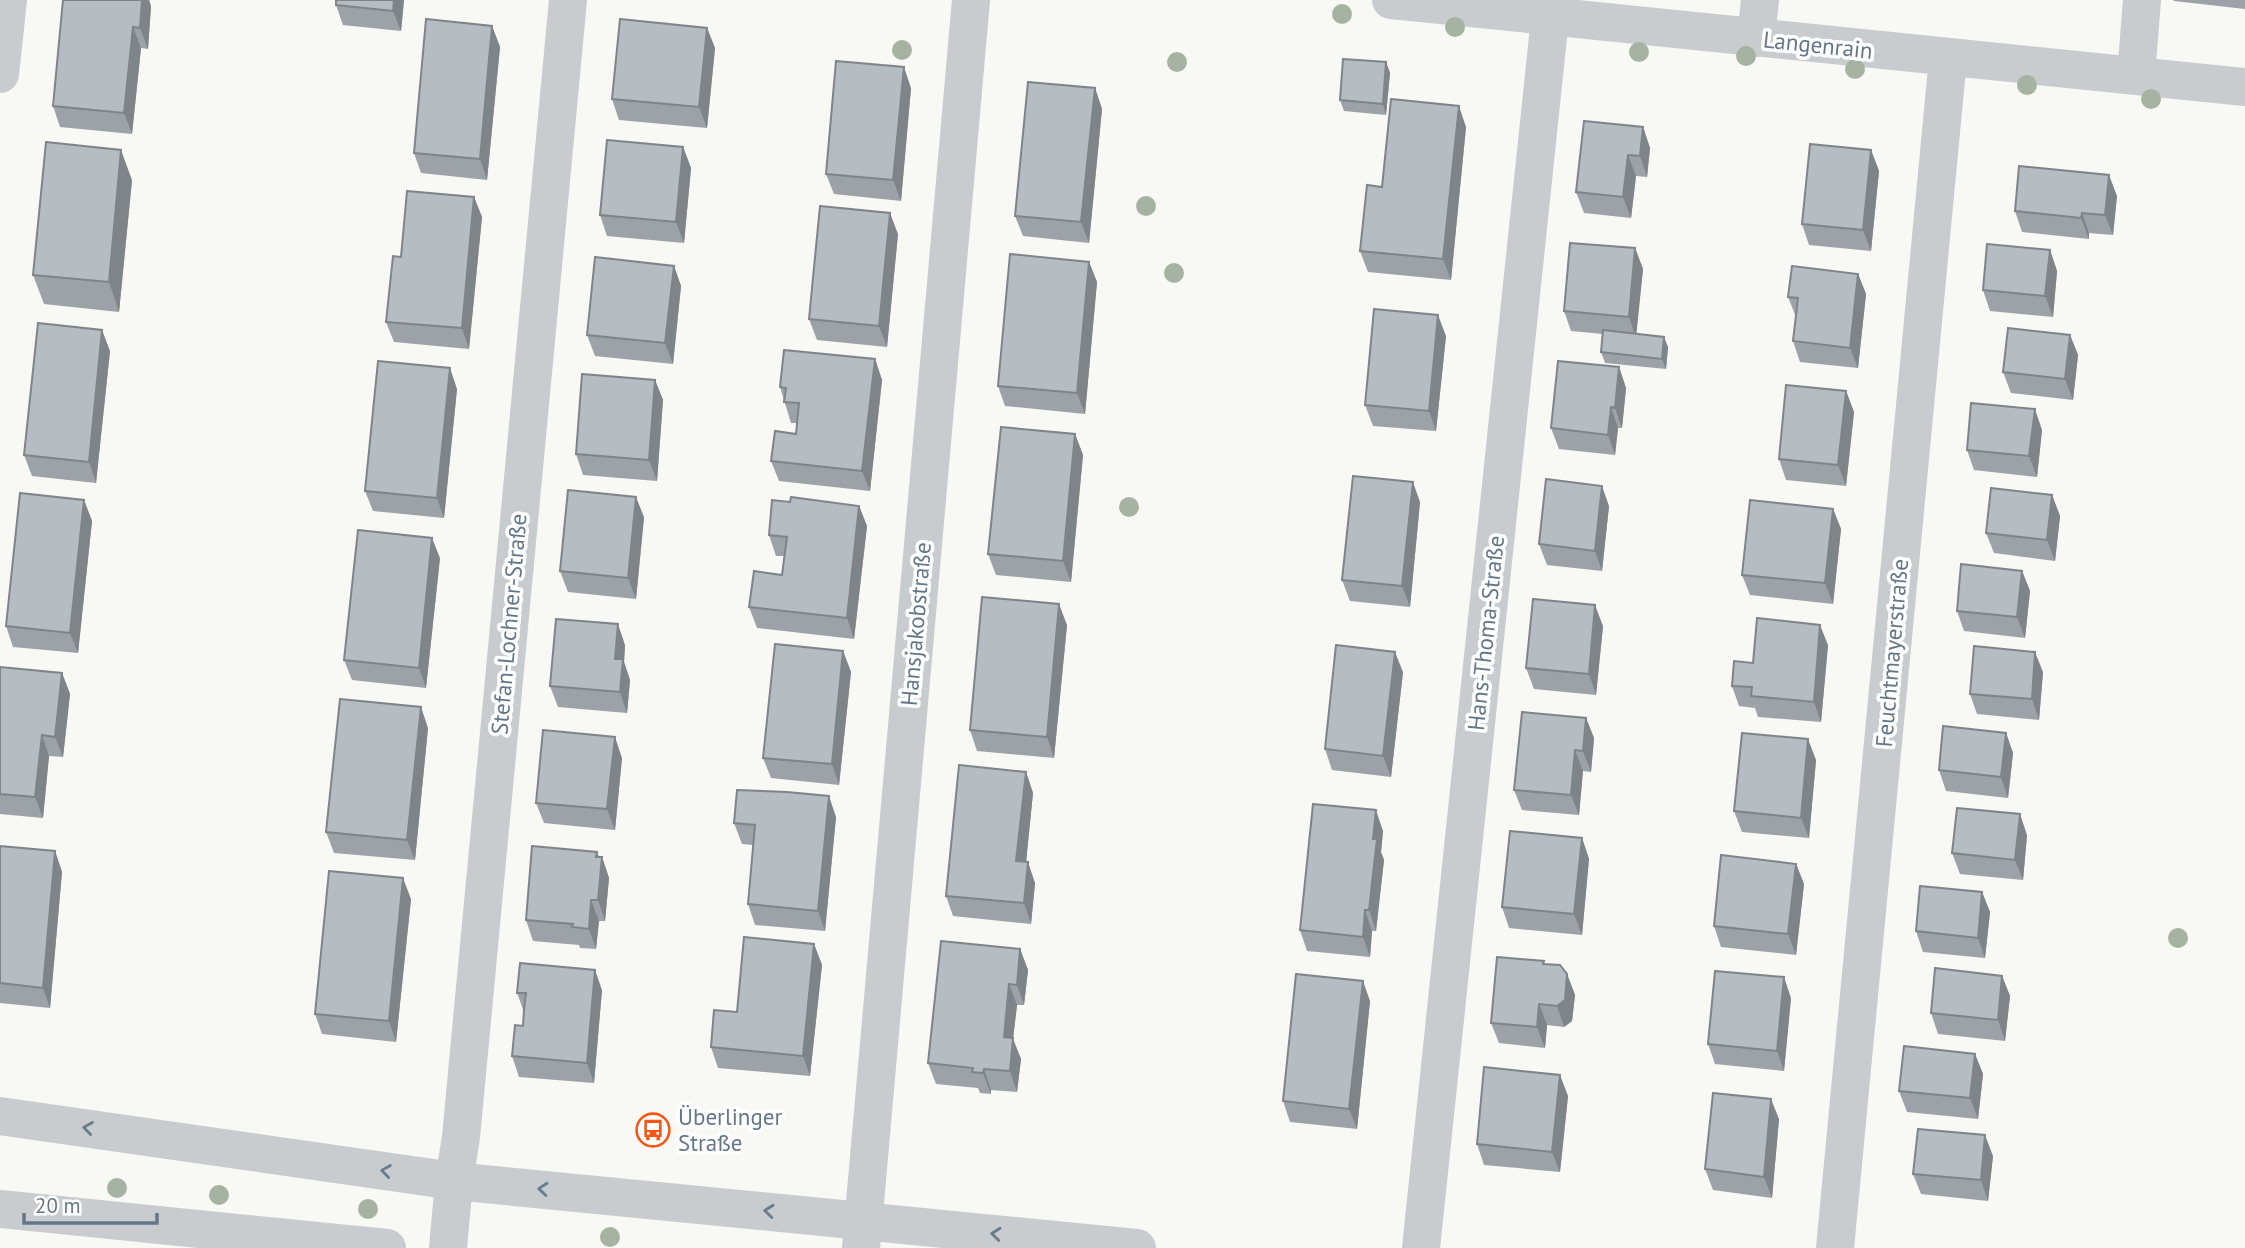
<svg xmlns="http://www.w3.org/2000/svg" width="2245" height="1248" viewBox="0 0 2245 1248" font-family="'PT Sans',sans-serif">
<style>
.lines{fill:none;stroke-linecap:round;stroke-linejoin:round}
.minor{stroke:#c8cccf;stroke-width:38}
.tree{fill:#a7b3a2}
.wall{fill:#9ca2a7}
.shaded-wall{fill:#7f8488}
.building{fill:#b5bcc2;stroke:#7f8488;stroke-width:2}
.oneway{stroke:#697b8c}
.labels{text-anchor:middle;stroke-width:7;stroke-linejoin:round;paint-order:stroke}
.street-label{font-size:23px;fill:#647789;stroke:#fff}
.poi-label{font-size:23px;fill:#647789;stroke:#fff;text-anchor:start}
</style>
<rect width="100%" height="100%" fill="#f8f8f5"/>
<g class="lines">
<path class="minor" d="M1391,0L2245,87
M1756,38L1760,0
M0,74L8,0
M2136,76L2142,0
M0,1116L454,1181L1137,1248
M0,1209L387,1248
M448,1248L454,1181L461,1137L568,0
M861,1248L971,0
M1421,1248L1550,18
M1835,1248L1948,58"/>
</g>
<g class="tree">
<circle cx="1342" cy="14" r="10"/>
<circle cx="1455" cy="27" r="10"/>
<circle cx="902" cy="50" r="10"/>
<circle cx="1639" cy="52" r="10"/>
<circle cx="1746" cy="56" r="10"/>
<circle cx="1177" cy="62" r="10"/>
<circle cx="1855" cy="69" r="10"/>
<circle cx="2027" cy="85" r="10"/>
<circle cx="2151" cy="99" r="10"/>
<circle cx="1146" cy="206" r="10"/>
<circle cx="1174" cy="273" r="10"/>
<circle cx="1129" cy="507" r="10"/>
<circle cx="2178" cy="938" r="10"/>
<circle cx="117" cy="1188" r="10"/>
<circle cx="219" cy="1195" r="10"/>
<circle cx="368" cy="1209" r="10"/>
<circle cx="610" cy="1237" r="10"/>
</g>
<path class="wall" d="M63,0H149L151,6L148,49L141,48L132,134L60,127L53,106Z
M336,0H404L401,31L343,25L336,5Z
M2173,0H2245V9L2174,1Z
M492,26L500,47L487,180L421,173L414,153Z
M707,28L715,48L707,128L619,120L612,99Z
M1386,62L1390,73L1386,115L1344,111L1340,100Z
M911,88L901,201L834,194L826,174Z
M1095,88L1102,109L1089,243L1023,236L1015,216Z
M1466,127L1451,280L1368,272L1360,251L1382,187Z
M1643,127L1650,148L1647,177L1636,176L1631,218L1584,213L1576,192Z
M683,147L691,168L684,243L607,236L600,215Z
M1871,150L1879,171L1871,251L1809,245L1802,224Z
M132,180L119,312L44,304L33,275Z
M2117,196L2113,235L2089,233V239L2022,232L2015,211Z
M474,197L482,217L469,349L394,342L386,322L401,257Z
M898,234L887,347L817,340L809,319Z
M1635,248L1643,269L1636,333L1668,347L1666,369L1605,363L1601,352L1603,334L1571,331L1564,311Z
M2050,250L2057,271L2053,317L1990,311L1983,290Z
M1089,262L1097,282L1085,414L1005,406L998,386Z
M674,266L681,286L673,364L595,356L587,335Z
M1858,274L1866,294L1858,368L1800,362L1793,341L1796,317L1788,297Z
M2070,335L2078,355L2073,400L2011,393L2003,372Z
M1446,336L1436,431L1373,426L1365,405Z
M110,351L96,483L32,476L24,455Z
M875,359L882,380L870,491L779,481L771,461L796,434L797,423H791L780,387Z
M1619,367L1626,388L1622,428H1618L1615,455L1559,449L1551,428Z
M655,380L663,400L657,481L583,475L576,454Z
M457,389L444,518L373,511L365,491Z
M1846,391L1854,412L1846,486L1786,480L1779,459Z
M2042,430L2037,477L1974,470L1967,450Z
M1075,434L1083,455L1071,582L996,575L988,554Z
M2052,495L2060,516L2055,561L1994,553L1986,533Z
M84,500L92,521L78,653L13,647L6,626Z
M1420,502L1410,607L1350,601L1342,580Z
M859,506L867,526L854,639L757,628L749,607L782,575L784,556H776L769,535Z
M1609,506L1602,571L1547,565L1539,544Z
M1833,509L1841,529L1833,604L1750,595L1742,575Z
M644,517L636,599L568,592L560,571Z
M440,558L426,688L352,680L344,660Z
M2022,571L2030,591L2025,638L1964,631L1957,611Z
M1067,625L1054,758L977,751L970,730Z
M1603,626L1596,695L1534,689L1526,668Z
M625,645L624,662L630,680L627,713L558,707L550,686Z
M1828,645L1821,722L1758,717L1755,708L1739,706L1732,686L1753,663Z
M843,651L851,672L839,785L771,778L763,758Z
M0,667L62,673L70,694L63,757L49,756L43,818L0,814Z
M1403,672L1391,777L1332,770L1325,749Z
M2043,672L2039,720L1977,714L1970,694Z
M1586,718L1594,738L1591,772L1583,771L1579,815L1522,810L1514,790Z
M428,728L415,860L334,853L326,832Z
M2006,733L2013,753L2008,798L1946,791L1939,770Z
M622,758L615,830L544,823L536,803Z
M1816,760L1809,838L1742,832L1734,811Z
M1026,772L1033,793L1026,862L1035,883L1031,924L953,916L946,896Z
M836,817L825,931L755,925L748,904L753,845L742,844L734,823Z
M1383,831L1381,852L1384,860L1376,931H1372L1370,957L1307,951L1300,930Z
M2027,835L2023,880L1960,874L1952,853Z
M1582,838L1589,859L1582,935L1509,928L1502,907Z
M0,846L55,851L62,872L50,1008L0,1003Z
M597,852L599,857H602L609,878L605,921H599L596,949L580,948L579,945L533,941L526,920Z
M1796,864L1804,884L1796,955L1721,947L1714,926Z
M1982,892L1990,912L1985,958L1923,952L1916,931Z
M411,899L396,1042L322,1034L315,1014Z
M814,944L822,965L810,1076L718,1068L711,1047L737,1012Z
M1020,949L1028,970L1024,1005H1017L1013,1039L1021,1059L1017,1092L991,1090V1094L980,1093L978,1088L936,1084L928,1063Z
M1545,964L1567,974L1575,995L1572,1021L1564,1027L1547,1025L1545,1048L1499,1043L1491,1023Z
M2002,976L2010,996L2005,1041L1938,1034L1931,1013Z
M602,990L594,1083L519,1077L512,1056L523,1026L524,1012L517,993Z
M1791,998L1784,1071L1715,1064L1708,1044Z
M1370,1001L1357,1129L1290,1122L1283,1101Z
M1975,1054L1983,1074L1978,1119L1907,1112L1899,1091Z
M1568,1096L1560,1172L1484,1165L1477,1144Z
M1779,1119L1772,1198L1713,1190L1705,1169Z
M1993,1156L1988,1201L1921,1194L1913,1174Z"/>
<path class="shaded-wall" d="M142,0H149L151,6L148,49L140,28Z
M394,0H404L401,31L393,11Z
M492,26L500,47L487,180L480,159Z
M133,27L141,48L132,134L124,113Z
M707,28L715,48L707,128L699,107Z
M1386,62L1390,73L1386,115L1383,104Z
M904,67L911,88L901,201L893,180Z
M1095,88L1102,109L1089,243L1081,222Z
M1459,106L1466,127L1451,280L1443,259Z
M1643,127L1650,148L1647,177L1640,156Z
M683,147L691,168L684,243L676,222Z
M121,150L132,180L119,312L109,282Z
M1871,150L1879,171L1871,251L1863,230Z
M1628,155L1636,176L1631,218L1623,197Z
M2109,175L2117,196L2113,235L2105,215Z
M474,197L482,217L469,349L462,328Z
M890,213L898,234L887,347L879,326Z
M2082,213L2089,233V239L2081,218Z
M1635,248L1643,269L1636,338L1629,317Z
M2050,250L2057,271L2053,317L2045,296Z
M1089,262L1097,282L1085,414L1077,393Z
M674,266L681,286L673,364L665,343Z
M1858,274L1866,294L1858,368L1850,348Z
M1438,315L1446,336L1436,431L1429,411Z
M102,330L110,351L96,483L89,462Z
M2070,335L2078,355L2073,400L2065,379Z
M1664,337L1668,347L1666,369L1662,359Z
M875,359L882,380L870,491L862,471Z
M1619,367L1626,388L1622,428L1615,408Z
M450,368L457,389L444,518L437,498Z
M655,380L663,400L657,481L649,460Z
M1846,391L1854,412L1846,486L1838,465Z
M1611,407L1618,428L1615,455L1608,435Z
M2035,409L2042,430L2037,477L2029,456Z
M1075,434L1083,455L1071,582L1063,561Z
M1413,482L1420,502L1410,607L1402,586Z
M1602,486L1609,506L1602,571L1595,551Z
M2052,495L2060,516L2055,561L2047,540Z
M636,497L644,517L636,599L628,578Z
M84,500L92,521L78,653L70,633Z
M859,506L867,526L854,639L847,618Z
M1833,509L1841,529L1833,604L1825,583Z
M432,538L440,558L426,688L419,668Z
M2022,571L2030,591L2025,638L2017,617Z
M1059,604L1067,625L1054,758L1047,737Z
M1595,605L1603,626L1596,695L1589,674Z
M618,624L625,645L624,662L630,680L627,713L620,692L615,659Z
M1820,625L1828,645L1821,722L1814,702Z
M843,651L851,672L839,785L832,764Z
M1395,652L1403,672L1391,777L1383,756Z
M2035,652L2043,672L2039,720L2032,699Z
M62,673L70,694L63,757L55,737Z
M421,707L428,728L415,860L407,840Z
M1586,718L1594,738L1591,772L1583,751Z
M2006,733L2013,753L2008,798L2001,777Z
M42,735L49,756L43,818L35,797Z
M615,737L622,758L615,830L607,809Z
M1808,739L1816,760L1809,838L1801,818Z
M1575,750L1583,771L1579,815L1571,795Z
M1026,772L1033,793L1024,882L1016,861Z
M829,796L836,817L825,931L818,911Z
M1376,810L1383,831L1381,852L1384,860L1376,931L1369,910L1373,839Z
M2020,814L2027,835L2023,880L2015,860Z
M1582,838L1589,859L1582,935L1574,914Z
M55,851L62,872L50,1008L43,988Z
M597,852L601,864L602,857L609,878L605,921L598,900Z
M1028,862L1035,883L1031,924L1024,903Z
M1796,864L1804,884L1796,955L1788,934Z
M403,878L411,899L396,1042L389,1021Z
M1982,892L1990,912L1985,958L1978,938Z
M591,900L599,921L596,949L589,929Z
M1365,910L1372,931L1370,957L1363,937Z
M814,944L822,965L810,1076L803,1056Z
M1020,949L1028,970L1024,1005L1017,985Z
M595,970L602,990L594,1083L587,1063Z
M1567,974L1575,995L1572,1021L1564,1027L1557,1006Z
M2002,976L2010,996L2005,1041L1998,1020Z
M1784,977L1791,998L1784,1071L1777,1051Z
M1363,981L1370,1001L1357,1129L1349,1109Z
M1009,984L1017,1005L1013,1039L1021,1059L1017,1092L1010,1071L1004,1037Z
M1539,1004L1547,1025L1545,1048L1537,1027Z
M1975,1054L1983,1074L1978,1119L1970,1098Z
M984,1069L991,1090V1094L983,1073Z
M1560,1075L1568,1096L1560,1172L1552,1152Z
M1771,1099L1779,1119L1772,1198L1764,1177Z
M1985,1135L1993,1156L1988,1201L1981,1180Z"/>
<path class="building" d="M63,0H142L140,28L133,27L124,113L53,106Z
M336,0H394L393,11L336,5Z
M426,19L492,26L480,159L414,153Z
M620,19L707,28L699,107L612,99Z
M1343,59L1386,62L1383,104L1340,100Z
M836,61L904,67L893,180L826,174Z
M1028,82L1095,88L1081,222L1015,216Z
M1391,99L1459,106L1443,259L1360,251L1367,185L1382,187Z
M1584,121L1643,127L1640,156L1628,155L1623,197L1576,192Z
M607,140L683,147L676,222L600,215Z
M46,142L121,150L109,282L33,275Z
M1810,144L1871,150L1863,230L1802,224Z
M2019,166L2109,175L2105,215L2082,213L2081,218L2015,211Z
M407,191L474,197L462,328L386,322L393,256L401,257Z
M820,206L890,213L879,326L809,319Z
M1570,243L1635,248L1629,317L1564,311Z
M1987,244L2050,250L2045,296L1983,290Z
M1010,254L1089,262L1077,393L998,386Z
M595,257L674,266L665,343L587,335Z
M1792,266L1858,274L1850,348L1793,341L1798,298L1788,297Z
M1374,309L1438,315L1429,411L1365,405Z
M38,323L102,330L89,462L24,455Z
M2008,328L2070,335L2065,379L2003,372Z
M1603,330L1664,337L1662,359L1601,352Z
M784,350L875,359L862,471L771,461L775,431L796,434L799,403L784,402L786,388L780,387Z
M378,361L450,368L437,498L365,491Z
M1558,361L1619,367L1615,408L1611,407L1608,435L1551,428Z
M582,374L655,380L649,460L576,454Z
M1786,385L1846,391L1838,465L1779,459Z
M1971,403L2035,409L2029,456L1967,450Z
M1001,427L1075,434L1063,561L988,554Z
M1353,476L1413,482L1402,586L1342,580Z
M1546,479L1602,486L1595,551L1539,544Z
M1991,488L2052,495L2047,540L1986,533Z
M568,490L636,497L628,578L560,571Z
M20,493L84,500L70,633L6,626Z
M791,497L859,506L847,618L749,607L754,571L782,575L787,537L769,535L772,500L790,502Z
M1750,500L1833,509L1825,583L1742,575Z
M358,530L432,538L419,668L344,660Z
M1961,564L2022,571L2017,617L1957,611Z
M982,597L1059,604L1047,737L970,730Z
M1533,599L1595,605L1589,674L1526,668Z
M1757,618L1820,625L1814,702L1751,696L1752,687L1732,686L1734,661L1753,663Z
M556,619L618,624L615,659H623L620,692L550,686Z
M775,644L843,651L832,764L763,758Z
M1336,645L1395,652L1383,756L1325,749Z
M1974,646L2035,652L2032,699L1970,694Z
M0,667L62,673L55,737L42,735L35,797L0,794Z
M340,699L421,707L407,840L326,832Z
M1522,712L1586,718L1583,751L1575,750L1571,795L1514,790Z
M1943,726L2006,733L2001,777L1939,770Z
M543,730L615,737L607,809L536,803Z
M1742,733L1808,739L1801,818L1734,811Z
M959,765L1026,772L1016,861L1028,862L1024,903L946,896Z
M737,790L787,792L829,796L818,911L748,904L755,825L734,823Z
M1313,804L1376,810L1373,839H1377L1373,874L1369,910H1365L1363,937L1300,930Z
M1957,808L2020,814L2015,860L1952,853Z
M1510,831L1582,838L1574,914L1502,907Z
M0,846L55,851L43,988L0,983Z
M532,846L597,852L596,857H602L598,900H591L589,929L572,927L573,924L526,920Z
M1721,855L1796,864L1788,934L1714,926Z
M329,871L403,878L389,1021L315,1014Z
M1920,886L1982,892L1978,938L1916,931Z
M744,937L814,944L803,1056L711,1047L714,1010L737,1012Z
M941,941L1020,949L1017,985L1009,984L1004,1037L1013,1038L1010,1071L984,1069L983,1073L972,1072L973,1068L928,1063Z
M1497,957L1544,961L1543,964L1560,965L1567,974L1565,1000L1557,1006L1539,1004L1537,1027L1491,1023Z
M520,963L595,970L587,1063L512,1056L515,1025L523,1026L524,1010L526,993H517Z
M1935,968L2002,976L1998,1020L1931,1013Z
M1715,971L1784,977L1777,1051L1708,1044Z
M1296,974L1363,981L1349,1109L1283,1101Z
M1904,1046L1975,1054L1970,1098L1899,1091Z
M1484,1067L1560,1075L1552,1152L1477,1144Z
M1713,1093L1771,1099L1764,1177L1705,1169Z
M1918,1129L1985,1135L1981,1180L1913,1174Z"/>
<defs><path id="oneway-chevron" d="M-2-3.5L2.5 0L-2 3.5" fill="none" stroke-width="1.6" stroke-linecap="round" stroke-linejoin="round" transform="scale(1.75)"/></defs>
<g class="oneway">
<use href="#oneway-chevron" transform="translate(88 1128) rotate(-172)"/>
<use href="#oneway-chevron" transform="translate(386 1171) rotate(-172)"/>
<use href="#oneway-chevron" transform="translate(543 1189) rotate(-175)"/>
<use href="#oneway-chevron" transform="translate(769 1211) rotate(-174)"/>
<use href="#oneway-chevron" transform="translate(996 1234) rotate(-174)"/>
</g>
<defs>
<symbol id="bus-ring" viewBox="-11 -11 22 22"><circle r="9.5" fill="#fff" stroke="#f65717" stroke-width="1.5"/><path d="M-5-6H5V4H4V6H2V4H-2V6H-4V4H-5ZM-3.5-4V0h7V-4ZM-3.5 1.2v1.5H-2V1.2ZM2 1.2v1.5H3.5V1.2Z" fill="#f65717"/></symbol>
</defs>
<g fill-rule="evenodd">
<use href="#bus-ring" x="634" y="1111" width="38" height="38"/>
</g>
<g class="labels">
<g class="street-label">
<text transform="translate(1818 45) rotate(6)" y="8">Langenrain</text>
<text transform="translate(509 624) rotate(-85)" y="8">Stefan-Lochner-Straße</text>
<text transform="translate(916 624) rotate(-85)" y="8">Hansjakobstraße</text>
<text transform="translate(1486 633) rotate(-84)" y="8">Hans-Thoma-Straße</text>
<text transform="translate(1892 653) rotate(-85)" y="8">Feuchtmayerstraße</text>
</g>
<g class="poi-label">
<text x="678" y="1125">Überlinger<tspan x="678" dy="26">Straße</tspan></text>
</g>
</g>
<path d="M24 1213v10h133v-10" fill="none" stroke="#647789" stroke-width="3.5"/>
<text x="35" y="1213" font-size="21" fill="#647789" stroke="#ffffff" stroke-width="5" paint-order="stroke">20 m</text>
</svg>
